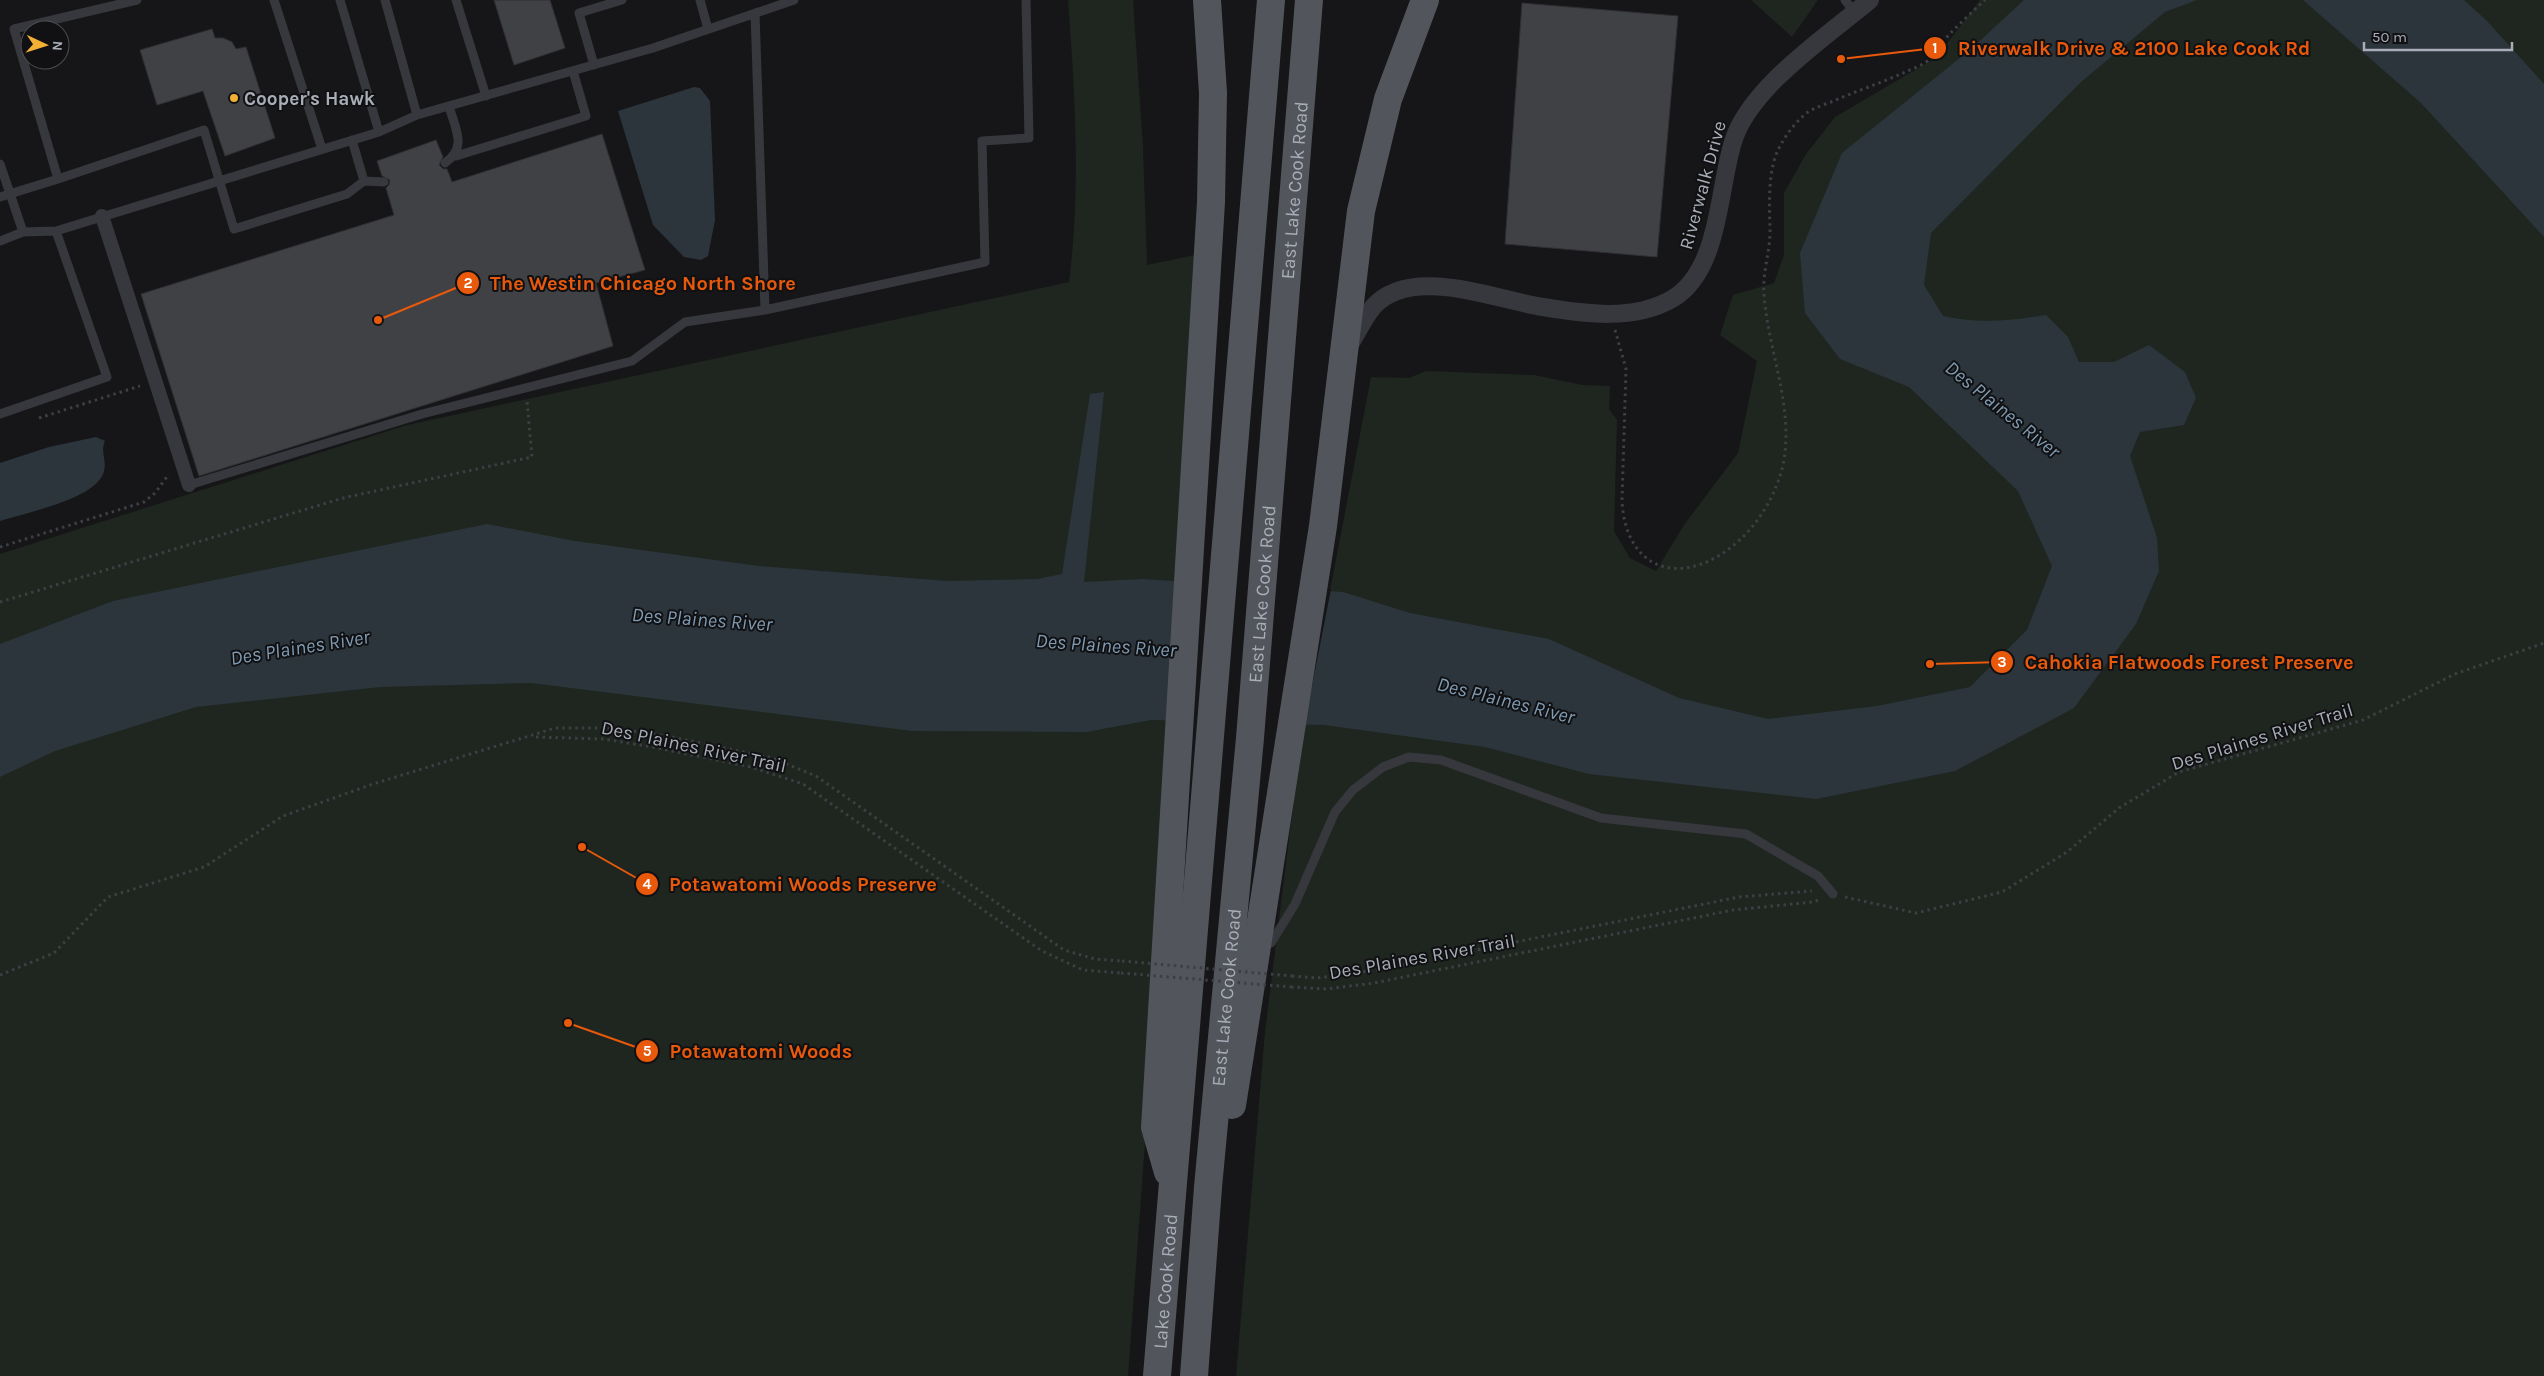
<svg xmlns="http://www.w3.org/2000/svg" width="2544" height="1376" viewBox="0 0 2544 1376" font-family="Karla,sans-serif">
<style>
.green{fill:#1e261f}
.water{fill:#2c353c}
.pier{fill:#161618}
.building{fill:#404145;stroke:#303034}
.lines{fill:none;stroke-linecap:round;stroke-linejoin:round}
.path{stroke:#3d3f44;stroke-width:3;stroke-dasharray:2.5 4;stroke-linecap:butt}
.service{stroke:#37383d;stroke-width:9}
.pedestrian{stroke:#37383d;stroke-width:14}
.minor{stroke:#37383d;stroke-width:18}
.primary{stroke:#53555c;stroke-width:28}
.path-bridge{stroke:#3d3f44;stroke-width:3;stroke-dasharray:2.5 4;stroke-linecap:butt}
.poi-dot{fill:#f2b134;stroke:#111113;stroke-width:2}
.labels{text-anchor:middle;stroke-width:4;stroke-linejoin:round;paint-order:stroke}
.poi-label{font-size:19px;font-weight:bold;fill:#a8adb8;stroke:#111113;text-anchor:start}
.street-label{font-size:19px;fill:#a8adb8;stroke:#111113}
.water-label{font-size:20px;font-style:italic;fill:#7f9bb3;stroke:#111113}
.leader{fill:none;stroke:#e8590c;stroke-width:2}
.callout-dot{fill:#e8590c;stroke:#111113;stroke-width:2}
.mark-label{font-size:15px;text-anchor:middle;font-weight:bold;fill:#fff}
.callout-label{font-size:20px;text-anchor:middle;font-weight:bold;fill:#e8590c;stroke:#111113;stroke-width:4;stroke-linejoin:round;paint-order:stroke}
</style>
<rect width="100%" height="100%" fill="#161618"/>
<path class="green" d="M1068,0H1133L1143,147L1147,265L1200,254L1156,992L1128,1376H0V554L407,425L1069,282C1081,189 1075,93 1068,0Z
M1751,0H1818L1792,37Z
M1980,0H2544V1376H1236L1265,1032L1301,742L1371,377L1409,378L1426,371L1534,375L1582,385L1610,386L1609,409L1617,420L1614,531L1630,558L1656,571L1684,525L1738,453L1757,361L1720,335L1733,295L1774,283L1784,255V193L1806,154L1835,117L1937,57Z"/>
<path class="water" d="M2024,0H2197L2165,12L2081,82L1931,233L1924,285L1943,316C1981,324 2007,321 2046,315L2068,337L2079,362H2114L2149,345L2185,372L2196,398L2184,425L2140,432L2130,456L2157,538L2159,571L2136,624L2074,708L1955,771L1816,799L1589,774L1485,747L1324,725L1151,720L1086,732L912,731L531,683L380,687L196,707L55,751L0,777V644L113,601L487,524L575,541L759,566L947,581L1037,579L1062,574L1090,394L1104,392L1084,582L1143,579L1343,592L1410,613L1549,639L1679,698L1768,719L1877,706L1970,687L2027,630L2052,566L2018,491L1909,387L1840,359L1805,313L1800,253L1842,153L1971,49Z
M2303,0H2464L2487,21L2544,84V237L2421,103Z
M694,87L700,88L710,101L715,220L708,256L701,260L684,257L653,225L618,111Z
M96,437L105,441C100,451 107,461 104,471C98,499 24,513 0,521V463L49,447Z"/>
<path class="pier" d="M1176,579L1331,589L1304,727L1166,723Z"/>
<path class="building" d="M494,0H550L565,48L514,65Z
M1522,3L1678,16L1657,257L1505,244Z
M212,29L215,38H223L232,42L236,49L246,47L275,138L225,156L203,91L157,105L140,50Z
M602,134L645,270L596,283L613,346L199,476L141,294L394,215L386,188L389,185L390,180L382,176L377,161L436,140L443,157L439,165L443,169H447L452,182Z"/>
<g class="lines">
<path class="path" d="M1615,330L1626,369L1622,500C1625,568 1677,588 1730,548C1757,528 1778,493 1784,460C1793,403 1768,351 1764,294C1762,272 1771,250 1770,227C1769,205 1768,168 1779,148C1786,135 1795,122 1808,112C1814,108 1823,105 1831,102C1854,92 1878,84 1901,74C1911,69 1923,66 1931,58C1937,53 1941,44 1946,38C1958,25 1972,12 1985,0
M39,418L140,386
M0,547L144,502L155,493L169,474
M0,602L343,498L532,457L527,401
M536,737L603,739L647,746L751,767L803,784L1042,951L1083,970L1121,973
M1845,897L1916,913L2002,892L2067,852L2119,808L2179,772L2363,720L2455,674L2544,643
M0,975L54,953L108,897L204,867L283,816L373,784L555,728H612L667,736L772,758L816,776L1064,950L1095,959L1122,961
M1292,976L1317,978L1377,970L1739,897L1812,891
M1291,987L1326,989L1374,983L1733,910L1813,902L1821,899"/>
<path class="service" d="M274,0L322,149
M340,0L379,132
M385,0L417,115
M456,0L486,96
M700,0L708,29
M1845,0L1855,13
M755,13L765,310
M594,65L579,13L622,0
M352,140L364,181
M456,156L586,116L573,71
M445,163C468,147 455,129 449,106
M0,164L23,232
M58,179L204,130L234,229L347,194L364,181L384,182
M0,197L58,179L14,29L137,0
M0,241L23,232L56,231L379,132L417,115L653,48L794,0
M0,414L107,377L56,231
M189,485L422,414L632,361L685,322L765,310L985,262L982,141L1029,138L1026,0
M1262,947L1271,943L1295,904L1335,812L1353,790L1383,767L1409,757L1441,760L1601,818L1746,834L1818,876L1833,894"/>
<path class="pedestrian" d="M102,216L189,485"/>
<path class="minor" d="M1349,346C1357,333 1364,318 1373,307C1411,264 1496,300 1543,307C1585,314 1634,321 1672,299C1720,271 1718,190 1733,142C1749,88 1827,36 1870,0"/>
<g class="primary">
<path d="M1232,1105L1323,526L1361,211L1388,99L1425,0"/>
<path d="M1168,1172L1155,1127L1211,202L1213,93L1207,0"/>
<path id="s1" d="M1157,1376L1271,0"/>
<path id="s2" d="M1194,1376L1208,1187L1250,738L1309,0"/>
</g>
<path class="path-bridge" d="M1122,961L1292,976
M1121,973L1291,987"/>
</g>
<circle class="poi-dot" cx="234" cy="98" r="5"/>
<g class="labels">
<g class="poi-label">
<text x="244" y="105">Cooper's Hawk</text>
</g>
<g class="street-label">
<text transform="translate(1702 185) rotate(-75)" y="7">Riverwalk Drive</text>
<text dy="7" stroke="none"><textPath href="#s2" startOffset="1190">East Lake Cook Road</textPath></text>
<text dy="7" stroke="none"><textPath href="#s2" startOffset="785">East Lake Cook Road</textPath></text>
<text transform="translate(2262 736) rotate(-17)" y="7">Des Plaines River Trail</text>
<text transform="translate(694 746) rotate(12)" y="7">Des Plaines River Trail</text>
<text transform="translate(1422 956) rotate(-10)" y="7">Des Plaines River Trail</text>
<text dy="7" stroke="none"><textPath href="#s2" startOffset="380">East Lake Cook Road</textPath></text>
<text dy="7" stroke="none"><textPath href="#s1" startOffset="95">Lake Cook Road</textPath></text>
</g>
<g class="water-label">
<text transform="translate(2003 409) rotate(39)" y="7">Des Plaines River</text>
<text transform="translate(702 619) rotate(4)" y="7">Des Plaines River</text>
<text transform="translate(1106 645) rotate(4)" y="7">Des Plaines River</text>
<text transform="translate(300 647) rotate(-9)" y="7">Des Plaines River</text>
<text transform="translate(1506 700) rotate(14)" y="7">Des Plaines River</text>
</g>
</g>
<path class="leader" d="M1841 59L1935 48M378 320L468 283M1930 664L2002 662M582 847L647 884M568 1023L647 1051"/>
<g class="callout-dot">
<circle cx="1841" cy="59" r="5"/>
<circle cx="378" cy="320" r="5"/>
<circle cx="1930" cy="664" r="5"/>
<circle cx="582" cy="847" r="5"/>
<circle cx="568" cy="1023" r="5"/>
<circle cx="1935" cy="48" r="12"/>
<circle cx="468" cy="283" r="12"/>
<circle cx="2002" cy="662" r="12"/>
<circle cx="647" cy="884" r="12"/>
<circle cx="647" cy="1051" r="12"/>
</g>
<g class="mark-label">
<text x="1935" y="53">1</text>
<text x="468" y="288">2</text>
<text x="2002" y="667">3</text>
<text x="647" y="889">4</text>
<text x="647" y="1056">5</text>
</g>
<g class="callout-label">
<text x="2134" y="55">Riverwalk Drive &amp; 2100 Lake Cook Rd</text>
<text x="643" y="290">The Westin Chicago North Shore</text>
<text x="2189" y="669">Cahokia Flatwoods Forest Preserve</text>
<text x="803" y="891">Potawatomi Woods Preserve</text>
<text x="761" y="1058">Potawatomi Woods</text>
</g>
<g transform="translate(45 45) rotate(94)"><circle r="24" fill="#111113" stroke="#4d4f55"/>
<path d="M0-4L9 19L0 12L-9 19Z" fill="#f2b134"/>
<text y="-8" font-size="14" font-weight="bold" text-anchor="middle" fill="#a8adb8">N</text>
</g>
<path d="M2364 42v8h148v-8" fill="none" stroke="#a8adb8" stroke-width="2.5"/>
<text x="2372" y="42" font-size="15" fill="#a8adb8" stroke="#111113" stroke-width="4" paint-order="stroke">50 m</text>
</svg>
